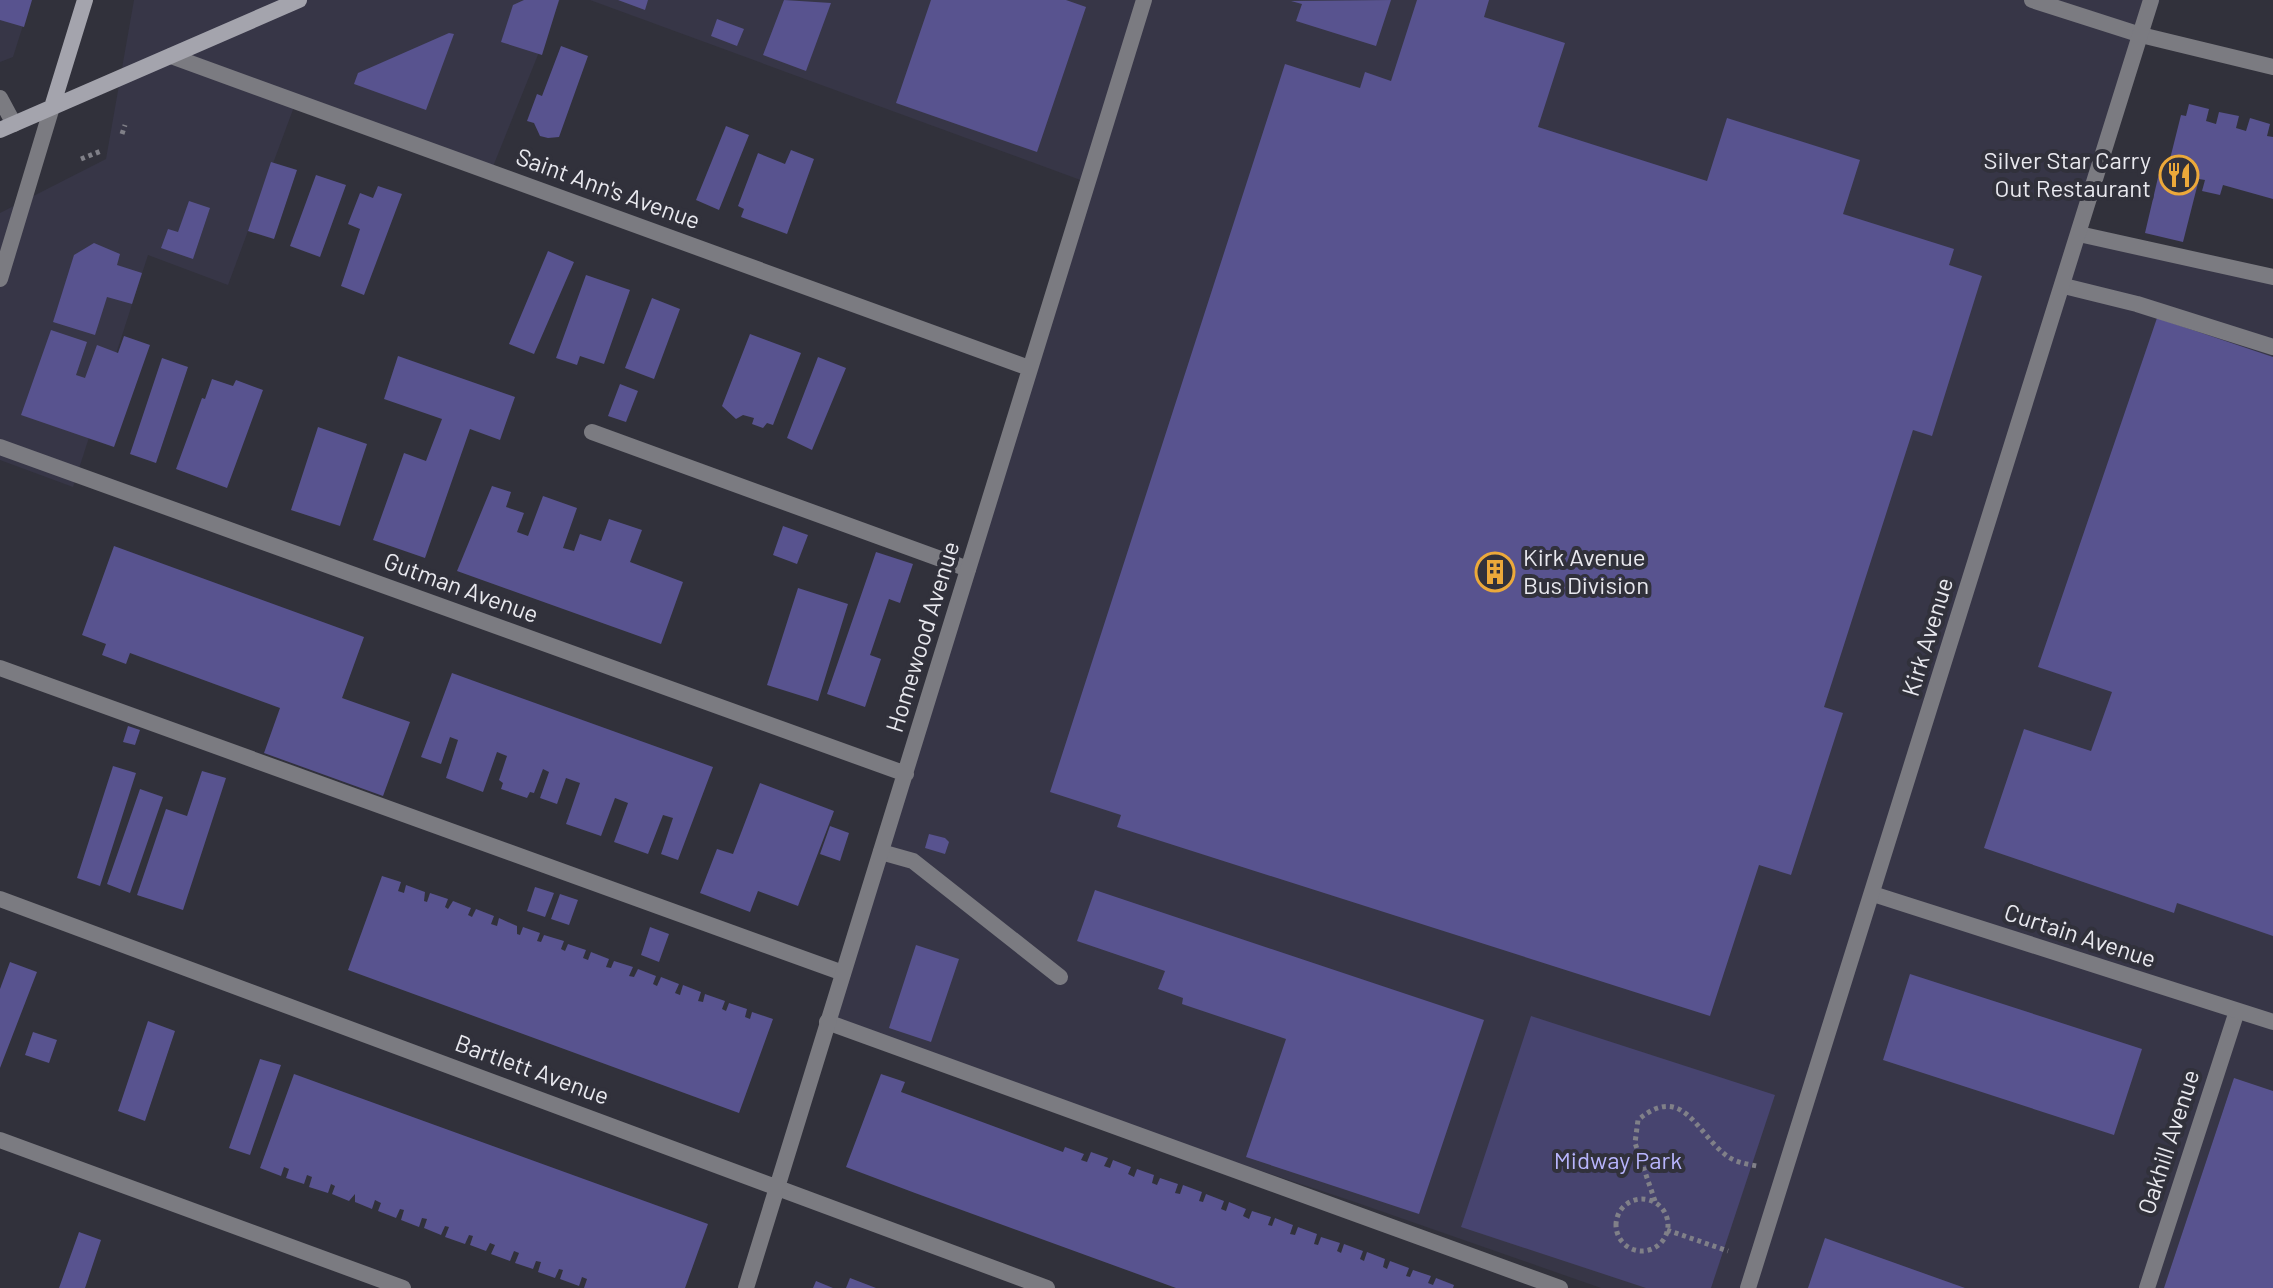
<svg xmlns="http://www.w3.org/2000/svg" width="2273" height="1288" viewBox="0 0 2273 1288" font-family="Barlow,sans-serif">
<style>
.built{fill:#373647}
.green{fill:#47446f}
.building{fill:#58538f}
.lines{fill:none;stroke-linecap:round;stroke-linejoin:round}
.path{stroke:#808088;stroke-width:5;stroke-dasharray:4 4;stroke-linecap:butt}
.service{stroke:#7b7b81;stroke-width:16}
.minor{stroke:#7b7b81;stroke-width:16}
.tertiary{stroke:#7b7b81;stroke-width:16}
.secondary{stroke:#a4a4ad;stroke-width:16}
.labels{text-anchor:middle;stroke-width:8;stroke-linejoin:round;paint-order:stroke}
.poi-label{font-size:24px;fill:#e9e9ef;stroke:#31313b;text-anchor:end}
.street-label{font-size:24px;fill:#e9e9ef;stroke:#31313b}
.park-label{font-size:24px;fill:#b8b5fc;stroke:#31313b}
</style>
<rect width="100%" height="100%" fill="#31313b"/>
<path class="built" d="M0,0H31L13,57L0,62Z
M134,0H560L490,174L298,96L228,285L148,255L73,487L0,460V213L106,159Z
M590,0H2160L2109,143L2084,229L2273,280V1288H1601L1352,1201L826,1027L1094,185Z"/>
<path class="green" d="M1531,1016L1775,1095L1711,1288H1646L1461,1227Z"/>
<path class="building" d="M0,0H32L24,27L0,20Z
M524,0H559L542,55L501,42L513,5Z
M618,0H648L645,10Z
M784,0L831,3L806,71L763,55Z
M931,0H1066L1086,7L1037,152L896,103Z
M1391,0L1376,46L1296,21L1302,4L1291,1Z
M1417,0H1489L1484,17L1565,43L1538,127L1707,181L1727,118L1860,160L1843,214L1954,249L1949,265L1982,276L1932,436L1913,430L1824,707L1843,713L1791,875L1759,865L1710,1016L1117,827L1121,815L1050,792L1285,64L1360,88L1365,72L1391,81Z
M717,19L744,29L737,46L711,36Z
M449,33L454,34L426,110L354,84L358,73Z
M561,46L588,56L559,137L548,138L540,136L534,123L527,121L537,94L542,96Z
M2189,104L2209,109L2206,121L2216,124L2219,112L2239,116L2236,128L2246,131L2250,118L2270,124L2267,136L2273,137V199L2223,185L2220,195L2202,191L2205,180L2199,179L2183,242L2145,233L2160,169L2167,171L2181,115L2186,116Z
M726,126L749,135L719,210L696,200Z
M791,150L814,159L787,234L741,217L744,209L738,206L758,153L785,164Z
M271,162L297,170L274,239L248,231Z
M316,175L346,185L320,257L290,246Z
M378,186L402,194L364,295L341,286L360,229L348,224L360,193L373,198Z
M189,201L210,208L193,259L161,248L168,229L178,232Z
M94,243L120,254L117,265L142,273L132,304L107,297L95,335L53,322L74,255Z
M548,251L574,262L534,354L509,344Z
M586,275L630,290L604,364L580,356L577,365L556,358Z
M652,298L680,309L654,379L625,368Z
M2157,318L2273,357V936L2177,903L2174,913L1984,848L2024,729L2091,751L2112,692L2038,667Z
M51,330L87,342L76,375L85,378L97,345L118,353L124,336L150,345L114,447L21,415Z
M750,334L801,353L773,425L767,423L763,428L752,424L754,418L743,415L736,419L722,406Z
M398,356L515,397L500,440L470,429L425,558L373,540L404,453L426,461L442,419L384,399Z
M818,357L846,368L812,450L787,438Z
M162,358L188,367L156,463L130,454Z
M212,379L233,386L236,380L263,390L227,488L176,469L202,398L205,399Z
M620,384L638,391L626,422L608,416Z
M318,427L367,444L340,526L291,510Z
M492,486L511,492L506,507L524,513L517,532L528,536L543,496L577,508L563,548L574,551L580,534L601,541L609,519L642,530L630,562L683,582L661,644L457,571Z
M783,526L808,535L797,564L773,555Z
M114,546L364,637L342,698L410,722L383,796L264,753L280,708L130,653L126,664L102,655L106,644L82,635Z
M876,552L913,564L900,603L889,599L870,655L881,659L865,707L827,694Z
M798,588L848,604L818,701L767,685Z
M452,673L713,767L678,860L661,854L673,818L663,815L648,854L614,842L628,803L615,798L601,836L566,824L580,783L566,778L557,804L540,798L549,772L543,769L534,793L530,792L527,798L501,789L503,783L499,780L507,756L497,752L483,792L446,778L458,740L450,737L441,764L421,757Z
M128,726L140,730L135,745L123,742Z
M113,766L136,773L100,886L77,878Z
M202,771L226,778L183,910L137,895L166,809L187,816Z
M760,783L834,811L798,906L758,891L750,912L700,893L717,849L733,854Z
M140,789L163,797L130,893L107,884Z
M830,826L849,833L840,861L820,854Z
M929,834L945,838L949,842L945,854L925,848Z
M382,876L401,882L398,891L404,893L406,885L425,892L424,901L427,902L430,893L448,899L445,907L448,909L453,901L471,908L468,915L472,917L476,909L494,916L491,924L497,926L499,918L517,926V934L520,935L523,927L540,933L537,941L541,942L544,935L564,941L561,949L565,951L568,944L586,950L583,958L588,960L591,952L609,959L606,967L611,968L614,961L633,967L629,976L634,977L638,969L656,976L653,984L657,986L661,977L679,984L675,993L680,995L683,985L701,992L698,1001L703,1002L705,994L725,1001L722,1009L726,1011L729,1003L747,1009L745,1017L750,1019L752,1012L773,1019L739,1113L348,970Z
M535,887L554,893L545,917L527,911Z
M1095,890L1484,1020L1419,1214L1246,1157L1286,1039L1182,1004L1183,998L1158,989L1165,971L1077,941Z
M560,894L578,900L569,925L551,919Z
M650,927L669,934L659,962L641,955Z
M916,945L959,959L931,1042L889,1028Z
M10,962L37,972L0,1068V989Z
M1910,974L2142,1049L2114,1135L1883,1060Z
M148,1021L175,1031L145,1121L118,1111Z
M33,1032L57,1040L49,1063L25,1055Z
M260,1059L281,1065L250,1155L229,1148Z
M294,1074L708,1224L685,1288H584L587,1279L582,1277L579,1286L560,1279L563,1270L559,1269L555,1278L538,1272L541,1262L536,1261L533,1269L515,1263L519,1253L514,1251L510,1261L491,1254L495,1245L490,1243L486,1251L470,1245L473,1236L469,1235L465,1244L445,1237L449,1227L445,1226L441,1235L424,1228L427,1219L422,1218L419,1227L401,1220L404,1210L400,1209L396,1218L378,1211L381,1203L375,1200L372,1209L355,1202V1194L349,1201L332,1194L335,1186L331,1184L328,1193L309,1187L312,1177L307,1175L304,1184L286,1178L289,1169L284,1167L281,1176L260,1168Z
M881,1074L905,1082L901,1092L1063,1152L1065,1147L1084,1154L1081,1160L1087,1162L1091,1152L1108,1158L1104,1166L1110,1168L1113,1160L1131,1167L1128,1174L1134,1177L1137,1169L1154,1175L1152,1183L1157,1185L1160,1178L1178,1184L1175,1193L1180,1194L1183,1185L1202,1192L1199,1201L1203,1202L1206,1194L1224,1201L1221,1209L1226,1211L1229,1202L1246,1209L1243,1216L1249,1219L1252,1211L1271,1217L1268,1225L1272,1226L1275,1218L1293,1225L1290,1234L1295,1235L1298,1227L1317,1234L1314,1244L1318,1245L1321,1237L1340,1243L1337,1251L1341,1253L1344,1244L1363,1251L1360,1259L1364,1261L1367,1252L1385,1259L1383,1267L1387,1269L1390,1261L1409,1268L1406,1276L1410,1277L1413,1270L1431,1276L1428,1283L1433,1285L1436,1278L1454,1285L1453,1288H1176L915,1193L846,1167Z
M2234,1078L2273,1091V1288H2164Z
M79,1232L101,1240L85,1288H59Z
M1825,1238L1965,1288H1808Z
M850,1278L876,1288H846Z
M816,1281L833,1288H813Z"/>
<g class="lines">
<path class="path" d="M122,134L125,125
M81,159L101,151
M1616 1225a26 26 0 1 1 52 0a26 26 0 1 1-52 0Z
M1655,1201L1635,1143L1638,1120C1683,1082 1696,1133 1727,1156C1735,1162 1746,1164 1757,1166
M1667,1230L1728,1251"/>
<path class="service" d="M0,98L14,124
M2079,234L2273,277
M2064,286L2137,304L2273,347
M592,432L968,569
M0,668L843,973
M881,852L913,861L1060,977
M827,1022L1560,1288
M0,1140L403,1288
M2147,1288L2237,1011"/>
<path class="minor" d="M2032,0L2141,35L2273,67
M171,56L1029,368
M0,447L906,774
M1873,894L2273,1022
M0,899L1047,1288
M746,1288L1144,0"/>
<path class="tertiary" d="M0,279L52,107
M1748,1288L2151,0"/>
<path class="secondary" d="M52,107L85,0
M0,130L299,0"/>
</g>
<defs>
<symbol id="restaurant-ring" viewBox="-11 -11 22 22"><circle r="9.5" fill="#31313b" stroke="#eca93a" stroke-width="1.5"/><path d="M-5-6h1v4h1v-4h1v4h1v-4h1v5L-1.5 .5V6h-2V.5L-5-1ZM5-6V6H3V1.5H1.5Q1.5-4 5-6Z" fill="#eca93a"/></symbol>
<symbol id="building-ring" viewBox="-11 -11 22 22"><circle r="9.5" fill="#31313b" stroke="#eca93a" stroke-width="1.5"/><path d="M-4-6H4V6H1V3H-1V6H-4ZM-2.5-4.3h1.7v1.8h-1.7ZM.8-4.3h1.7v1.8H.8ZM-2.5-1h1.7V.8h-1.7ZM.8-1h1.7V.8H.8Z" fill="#eca93a"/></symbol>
</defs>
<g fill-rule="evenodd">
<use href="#restaurant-ring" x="2157" y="153" width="44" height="44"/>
<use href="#building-ring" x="1473" y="550" width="44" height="44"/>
</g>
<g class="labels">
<g class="poi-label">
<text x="2151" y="169">Silver Star Carry<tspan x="2151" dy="28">Out Restaurant</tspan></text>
<text x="1523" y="566" text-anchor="start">Kirk Avenue<tspan x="1523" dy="28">Bus Division</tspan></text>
</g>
<g class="street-label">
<text transform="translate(608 189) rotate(20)" y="8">Saint Ann's Avenue</text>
<text transform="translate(461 588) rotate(20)" y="8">Gutman Avenue</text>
<text transform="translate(923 637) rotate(-73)" y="8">Homewood Avenue</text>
<text transform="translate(1928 637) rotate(-73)" y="8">Kirk Avenue</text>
<text transform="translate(2080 936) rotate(18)" y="8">Curtain Avenue</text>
<text transform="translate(532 1070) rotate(20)" y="8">Bartlett Avenue</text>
<text transform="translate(2169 1142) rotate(-72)" y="8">Oakhill Avenue</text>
</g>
<g class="park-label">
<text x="1618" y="1169">Midway Park</text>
</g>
</g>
</svg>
